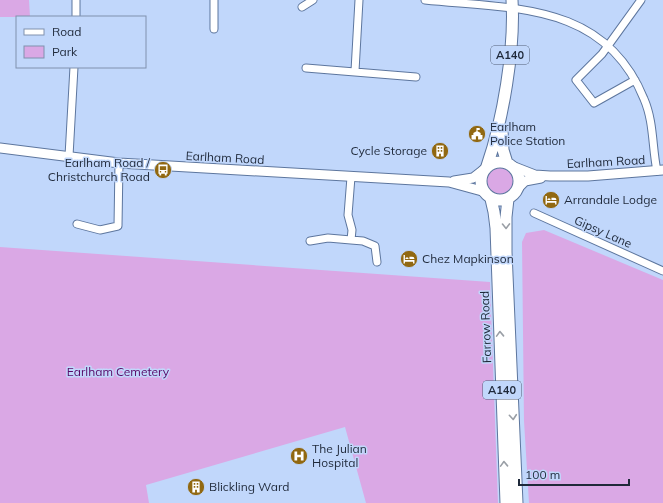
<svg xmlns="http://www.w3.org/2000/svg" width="663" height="503" viewBox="0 0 663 503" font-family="Mulish,sans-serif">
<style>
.green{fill:#daa8e5}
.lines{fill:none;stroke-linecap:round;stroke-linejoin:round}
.minor-casing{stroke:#5d769e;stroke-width:9}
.secondary-casing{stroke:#5d769e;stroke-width:11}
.trunk-casing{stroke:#5d769e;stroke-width:13}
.minor{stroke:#fff;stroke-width:7}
.secondary{stroke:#fff;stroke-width:9}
.trunk{stroke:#fff;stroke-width:11}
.oneway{stroke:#9a9fa6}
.labels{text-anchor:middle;stroke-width:3;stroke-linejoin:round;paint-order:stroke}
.shield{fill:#c1d7fb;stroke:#505d74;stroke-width:1}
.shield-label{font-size:11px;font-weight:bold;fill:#1f293a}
.poi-label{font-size:12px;fill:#1f293a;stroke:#c1d7fb;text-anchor:start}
.street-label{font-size:12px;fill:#1f293a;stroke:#c1d7fb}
.park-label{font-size:12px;fill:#580767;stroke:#c1d7fb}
</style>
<rect width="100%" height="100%" fill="#c1d7fb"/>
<path class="green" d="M0,0H29L30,17H0Z
M487 181a13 13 0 1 1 26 0a13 13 0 1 1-26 0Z
M544,230L663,280V503H529L524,421L522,242L526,233Z
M0,247L490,282L498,503H366L345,427L146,485L149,503H0Z"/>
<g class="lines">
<defs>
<path id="minor" d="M214,0V29
M425,0C513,9 605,2 644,99C654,122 652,147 657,171
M302,7L313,0
M76,17V0
M306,68L416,77
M355,71L359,0
M635,80L594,103L576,80L602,54L641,0
M69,156L74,67
M534,213L663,271
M77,224L100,230L118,226L119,163
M351,240L363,241L375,246L377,262
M310,241L328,238L351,240L352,230L348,215L351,177"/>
<path id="secondary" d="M0,148L119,163L449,182L482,191
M512,166L535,175L550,176H588L663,170
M454,181L473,178L482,171
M518,188L525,181L541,178"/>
<path id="trunk" d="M502,130L503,150L507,163
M481 181a19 19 0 1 1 38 0a19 19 0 1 1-38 0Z
M487,166C503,120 515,49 512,0
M491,199L494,212L496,228L506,503
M508,199L506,217V252L517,503"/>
</defs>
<use href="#minor" class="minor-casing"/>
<use href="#secondary" class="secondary-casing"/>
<use href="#trunk" class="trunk-casing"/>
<use href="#minor" class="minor"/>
<use href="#secondary" class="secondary"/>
<use href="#trunk" class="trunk"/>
</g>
<defs><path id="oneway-chevron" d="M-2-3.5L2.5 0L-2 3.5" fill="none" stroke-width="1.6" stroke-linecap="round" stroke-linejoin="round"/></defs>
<g class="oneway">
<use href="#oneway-chevron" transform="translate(506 226) rotate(89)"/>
<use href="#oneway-chevron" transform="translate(500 334) rotate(-92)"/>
<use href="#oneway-chevron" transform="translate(513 417) rotate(85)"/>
<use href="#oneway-chevron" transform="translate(504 464) rotate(-92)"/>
</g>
<defs>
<symbol id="civic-disc" viewBox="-11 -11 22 22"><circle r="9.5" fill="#916811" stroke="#c1d7fb"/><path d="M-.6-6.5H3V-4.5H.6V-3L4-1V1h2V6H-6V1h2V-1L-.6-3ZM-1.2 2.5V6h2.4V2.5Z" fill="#fff"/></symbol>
<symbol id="building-disc" viewBox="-11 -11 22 22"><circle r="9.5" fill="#916811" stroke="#c1d7fb"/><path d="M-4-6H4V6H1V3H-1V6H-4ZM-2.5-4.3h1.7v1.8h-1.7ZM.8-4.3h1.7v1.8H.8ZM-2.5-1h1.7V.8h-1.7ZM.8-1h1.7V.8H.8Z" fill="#fff"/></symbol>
<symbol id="bus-disc" viewBox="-11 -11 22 22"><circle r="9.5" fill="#916811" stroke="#c1d7fb"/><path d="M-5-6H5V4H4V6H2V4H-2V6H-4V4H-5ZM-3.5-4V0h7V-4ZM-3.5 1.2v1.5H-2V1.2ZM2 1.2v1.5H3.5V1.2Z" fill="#fff"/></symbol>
<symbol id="hotel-disc" viewBox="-11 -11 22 22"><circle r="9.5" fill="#916811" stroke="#c1d7fb"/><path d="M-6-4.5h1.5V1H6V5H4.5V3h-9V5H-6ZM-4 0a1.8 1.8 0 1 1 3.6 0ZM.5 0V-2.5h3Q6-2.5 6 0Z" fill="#fff"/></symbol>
<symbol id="hospital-disc" viewBox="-11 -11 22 22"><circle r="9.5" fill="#916811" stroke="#c1d7fb"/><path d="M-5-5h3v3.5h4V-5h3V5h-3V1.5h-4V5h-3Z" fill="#fff"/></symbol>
</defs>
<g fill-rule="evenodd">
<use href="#civic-disc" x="467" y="124" width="20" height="20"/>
<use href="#building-disc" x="430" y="141" width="20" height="20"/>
<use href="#bus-disc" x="153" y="160" width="20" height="20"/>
<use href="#hotel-disc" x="541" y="190" width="20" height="20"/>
<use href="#hotel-disc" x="399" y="249" width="20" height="20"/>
<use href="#hospital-disc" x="289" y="446" width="20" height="20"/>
<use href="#building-disc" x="186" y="477" width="20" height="20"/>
</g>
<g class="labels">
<g class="shield">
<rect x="491" y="46" width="38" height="18" rx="3"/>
<rect x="483" y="381" width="38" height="18" rx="3"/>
</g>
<g class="shield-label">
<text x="510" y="59">A140</text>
<text x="502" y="394">A140</text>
</g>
<g class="poi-label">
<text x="490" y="131">Earlham<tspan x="490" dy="14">Police Station</tspan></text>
<text x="427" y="155" text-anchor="end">Cycle Storage</text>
<text x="150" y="167" text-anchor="end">Earlham Road /<tspan x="150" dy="14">Christchurch Road</tspan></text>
<text x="564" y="204">Arrandale Lodge</text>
<text x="422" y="263">Chez Mapkinson</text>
<text x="312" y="453">The Julian<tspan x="312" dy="14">Hospital</tspan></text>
<text x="209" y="491">Blickling Ward</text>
</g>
<g class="street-label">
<text transform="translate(225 158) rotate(3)" y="4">Earlham Road</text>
<text transform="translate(606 162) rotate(-3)" y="4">Earlham Road</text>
<text transform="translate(603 232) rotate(24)" y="4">Gipsy Lane</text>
<text transform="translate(486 327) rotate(-92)" y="4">Farrow Road</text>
</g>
<g class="park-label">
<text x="118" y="376">Earlham Cemetery</text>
</g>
</g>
<rect x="16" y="16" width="130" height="52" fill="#c1d7fb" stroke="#8091ae"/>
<rect x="24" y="29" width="20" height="6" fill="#ffffff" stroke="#8091ae"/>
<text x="52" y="36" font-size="12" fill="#1f293a">Road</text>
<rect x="24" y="46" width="20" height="12" fill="#daa8e5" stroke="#8091ae"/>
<text x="52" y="56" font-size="12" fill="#1f293a">Park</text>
<path d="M519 479v6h110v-6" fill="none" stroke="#1f293a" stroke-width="2"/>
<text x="525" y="479" font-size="12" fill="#1f293a" stroke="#c1d7fb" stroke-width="3" paint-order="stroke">100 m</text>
</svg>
